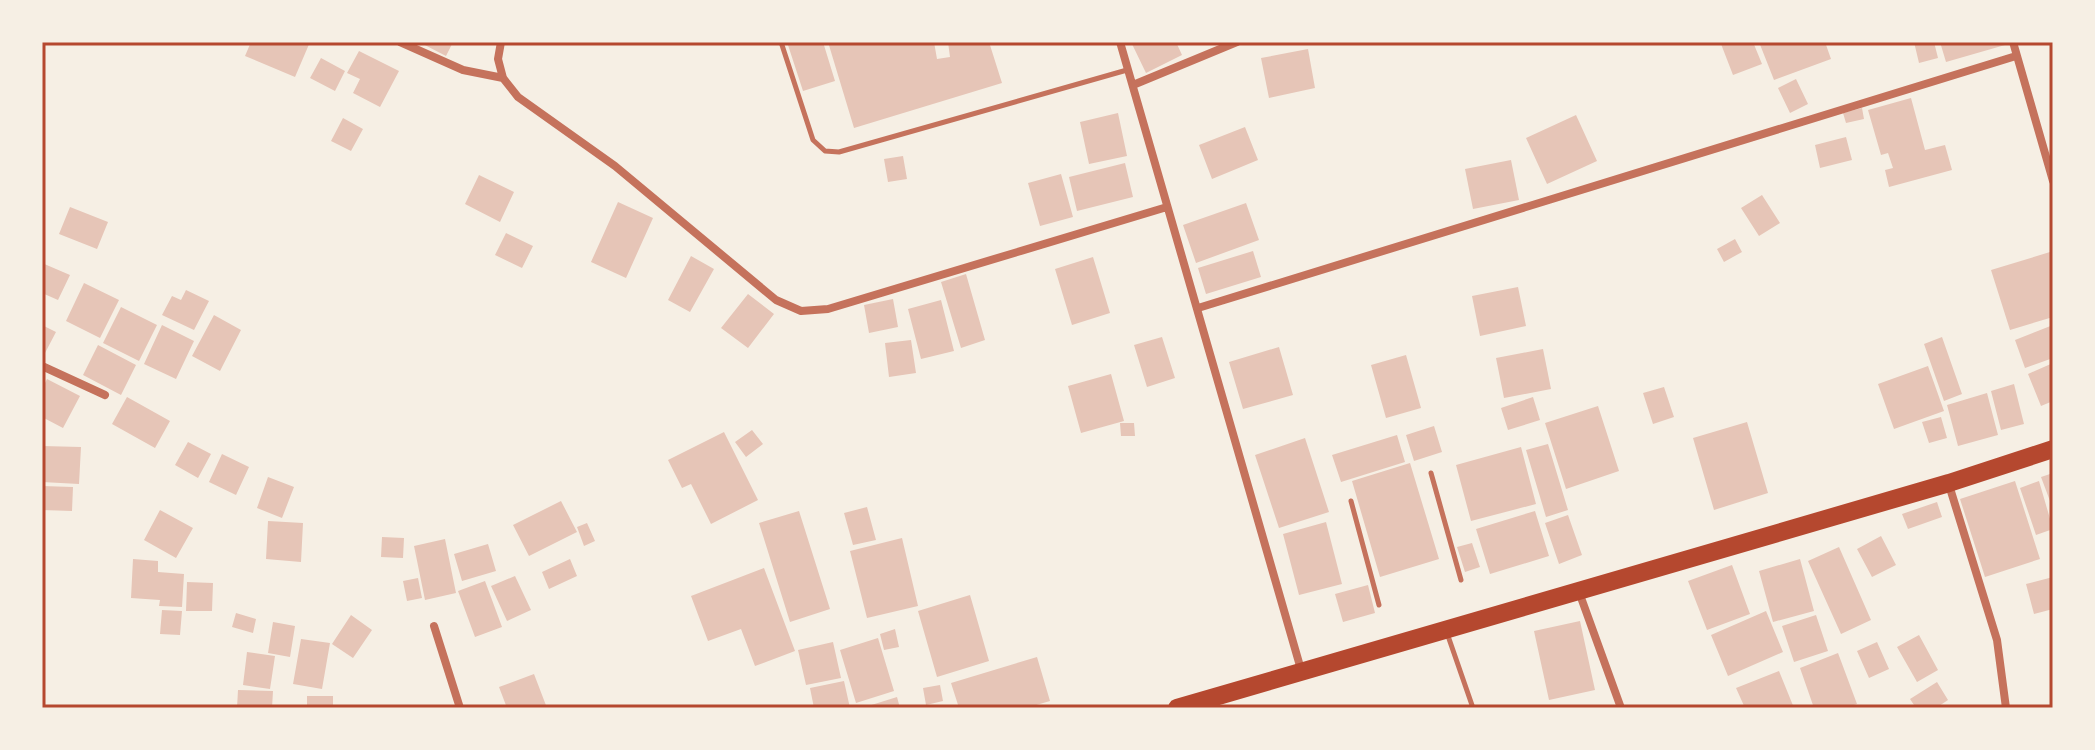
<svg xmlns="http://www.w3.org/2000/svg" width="2095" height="750" viewBox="0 0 2095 750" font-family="Quicksand,sans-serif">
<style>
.building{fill:#e6c5b7}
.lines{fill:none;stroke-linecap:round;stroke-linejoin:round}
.service{stroke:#c5725c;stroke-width:5}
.minor{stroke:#c5725c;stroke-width:8}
.trunk{stroke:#b5482f;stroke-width:18}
.neatline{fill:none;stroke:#b5482f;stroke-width:3}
</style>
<rect width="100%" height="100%" fill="#f6efe4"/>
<path class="building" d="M251,42H310L295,77L245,56Z
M419,42H453L446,56Z
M787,42H823L835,81L803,91Z
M828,42H934L937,59L950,57L948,42H989L1002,83L854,128Z
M1136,42H1176L1182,55L1146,73L1132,44Z
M1725,42H1753L1762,64L1733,75L1721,44Z
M1759,42H1825L1831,59L1774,80Z
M1914,42H1934L1938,58L1919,63Z
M1940,42H2004L2005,45L1946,62Z
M1308,49L1315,88L1269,98L1261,58Z
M359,51L399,71L380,107L353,93L360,79L347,73Z
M321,58L345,71L335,91L310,78Z
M1796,79L1808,104L1790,113L1778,88Z
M1911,98L1925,150L1945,145L1952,170L1889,187L1885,170L1893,168L1888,153L1881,155L1868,110Z
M1862,108L1864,119L1846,123L1843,113Z
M1118,113L1127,156L1089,164L1080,122Z
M1576,115L1597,161L1547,184L1526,138Z
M343,118L363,129L351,151L331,141Z
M1245,127L1258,160L1212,179L1199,145Z
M1846,137L1852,160L1820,168L1815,145Z
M903,156L907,179L888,182L884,159Z
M1511,160L1519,200L1473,209L1465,169Z
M1125,163L1133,197L1077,211L1069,177Z
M1061,174L1073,217L1040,226L1028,183Z
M479,175L514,192L500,222L465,204Z
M1762,195L1780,223L1759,236L1741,208Z
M618,202L653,218L626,278L591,262Z
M1246,203L1259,240L1196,263L1183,225Z
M70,207L108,222L97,249L59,234Z
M506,233L533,246L522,268L495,255Z
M1735,239L1742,252L1724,262L1717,249Z
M1253,251L1261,277L1206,294L1198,268Z
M2050,252L2053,317L2010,330L1991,270Z
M691,256L714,269L690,312L668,300Z
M1093,257L1110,313L1072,325L1055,269Z
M42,263L70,275L58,300L42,293Z
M966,274L985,340L961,348L941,282Z
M84,283L119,300L100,338L66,321Z
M1518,287L1526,326L1480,336L1472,296Z
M186,290L209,301L194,330L162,315L172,296L181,300Z
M748,294L774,314L748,348L721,328Z
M893,299L898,327L869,333L864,305Z
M941,300L954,351L921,359L908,309Z
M121,307L157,325L139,361L103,343Z
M214,315L241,330L220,371L192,356Z
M42,325L56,332L45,353L42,351Z
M162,325L194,341L176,379L144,364Z
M2053,325V358L2025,368L2015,340Z
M1162,337L1175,378L1147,387L1134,345Z
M1942,337L1962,394L1944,401L1924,344Z
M911,340L916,373L889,377L885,343Z
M98,345L136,365L121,395L83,375Z
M1279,347L1293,395L1243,409L1229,362Z
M1543,349L1551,389L1504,398L1496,358Z
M1406,355L1421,408L1386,418L1371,365Z
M2053,363V401L2041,406L2028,374Z
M1928,366L1944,411L1894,429L1878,384Z
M1111,374L1124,421L1081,433L1068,386Z
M47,379L80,396L63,428L42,417V389Z
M2014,384L2024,424L2001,430L1991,391Z
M1664,387L1674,417L1653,424L1643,393Z
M1987,393L1998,435L1958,446L1947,405Z
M127,397L170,421L155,448L112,424Z
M1533,397L1540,420L1508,430L1501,408Z
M1598,406L1619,471L1566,489L1545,423Z
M1941,417L1947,438L1929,443L1922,422Z
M1747,422L1768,493L1714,510L1693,438Z
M1120,423H1134L1135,436H1121Z
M1434,426L1442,452L1414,461L1406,435Z
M752,430L763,444L746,457L735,442Z
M724,432L758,500L711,524L691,484L682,488L668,460Z
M1397,435L1405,462L1341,482L1332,455Z
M1305,438L1329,512L1279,528L1255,455Z
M188,442L211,454L198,478L175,465Z
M1548,444L1568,510L1546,517L1526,450Z
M42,446L81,447L79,484L42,482Z
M1521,447L1536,504L1471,521L1456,465Z
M222,454L249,467L236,495L209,482Z
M1410,463L1439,559L1380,577L1352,481Z
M2053,473V500L2050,501L2041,477Z
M268,477L294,487L282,518L257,508Z
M2015,481L2040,559L1985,577L1960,499Z
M2039,481L2053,529L2036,535L2020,488Z
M42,486L73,487L72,511L42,510Z
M561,501L577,532L529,556L513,525Z
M1937,502L1942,517L1908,529L1902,514Z
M867,507L876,540L853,545L844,513Z
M160,510L193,528L176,558L144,540Z
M799,511L830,609L790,622L759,523Z
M1535,511L1549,556L1490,574L1476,529Z
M1568,515L1582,555L1559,564L1545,523Z
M268,521L303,523L301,562L266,559Z
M1326,522L1342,584L1299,595L1283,534Z
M587,523L595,541L584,546L577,527Z
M1881,536L1896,565L1872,577L1857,549Z
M382,537L404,538L403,558L381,557Z
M902,538L918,606L867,618L850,551Z
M445,539L456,593L425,600L414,546Z
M1472,543L1480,567L1465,572L1457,547Z
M488,544L496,571L462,581L454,554Z
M1839,547L1871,620L1841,634L1808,561Z
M133,559L158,561V572L184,574L182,607L159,606L160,600L131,598Z
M570,559L577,576L549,589L542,572Z
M1800,559L1814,611L1773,622L1759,571Z
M1732,565L1750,614L1707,630L1688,581Z
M764,568L795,651L755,666L741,629L708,641L691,596Z
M515,576L531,610L507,621L491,586Z
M2053,577V609L2034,614L2026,584Z
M418,578L422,598L407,601L403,581Z
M485,581L502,627L475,637L458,591Z
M187,582L213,583L212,611H186Z
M1368,585L1375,613L1343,622L1335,594Z
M970,595L989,661L937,677L918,611Z
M162,610L182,611L180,635L160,634Z
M1766,611L1783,652L1728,676L1711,635Z
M236,613L256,619L253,633L232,627Z
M351,615L372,630L353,658L332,644Z
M1816,615L1828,651L1794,662L1782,626Z
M1580,621L1595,690L1549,700L1534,631Z
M273,622L295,626L290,657L268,653Z
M895,629L899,647L884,650L880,634Z
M1919,635L1938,670L1917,682L1897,647Z
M878,638L894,691L856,703L840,650Z
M301,639L330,643L322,689L293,684Z
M833,642L841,678L806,685L798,650Z
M1877,642L1889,669L1869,678L1857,651Z
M247,652L275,656L270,689L243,685Z
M1838,653L1857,704L1845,708H1814L1800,668Z
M1037,657L1050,701L1026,708H959L951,683Z
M1779,671L1794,708H1745L1736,688Z
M534,674L547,708H507L499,687Z
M844,681L850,708H814L810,688Z
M1937,682L1948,700L1936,708H1916L1910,699Z
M940,685L943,701L926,705L923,688Z
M238,690L273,691L272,708H237Z
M307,696H333V708H307Z
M897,697L900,708H865V707Z"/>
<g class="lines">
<path class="service" d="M781,42L813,140L825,151L839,152L1127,70
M1431,473L1461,580
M1351,501L1379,605
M1447,633L1473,708"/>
<path class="minor" d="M400,42L463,70L503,78
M501,42L498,59L503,78L518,97L615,166L776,300L801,311L828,309L1167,207
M1120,42L1302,673
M2013,42L2053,181
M1133,85L1237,42
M1198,308L2016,56
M42,366L105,395
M1949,485L1997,640L2006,708
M1579,592L1621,708
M434,626L460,708"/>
<path class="trunk" d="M1177,708L1949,483L2053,449"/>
</g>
<rect width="2095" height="750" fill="none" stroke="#f6efe4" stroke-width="88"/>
<rect x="44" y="44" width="2007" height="662" class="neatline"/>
</svg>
